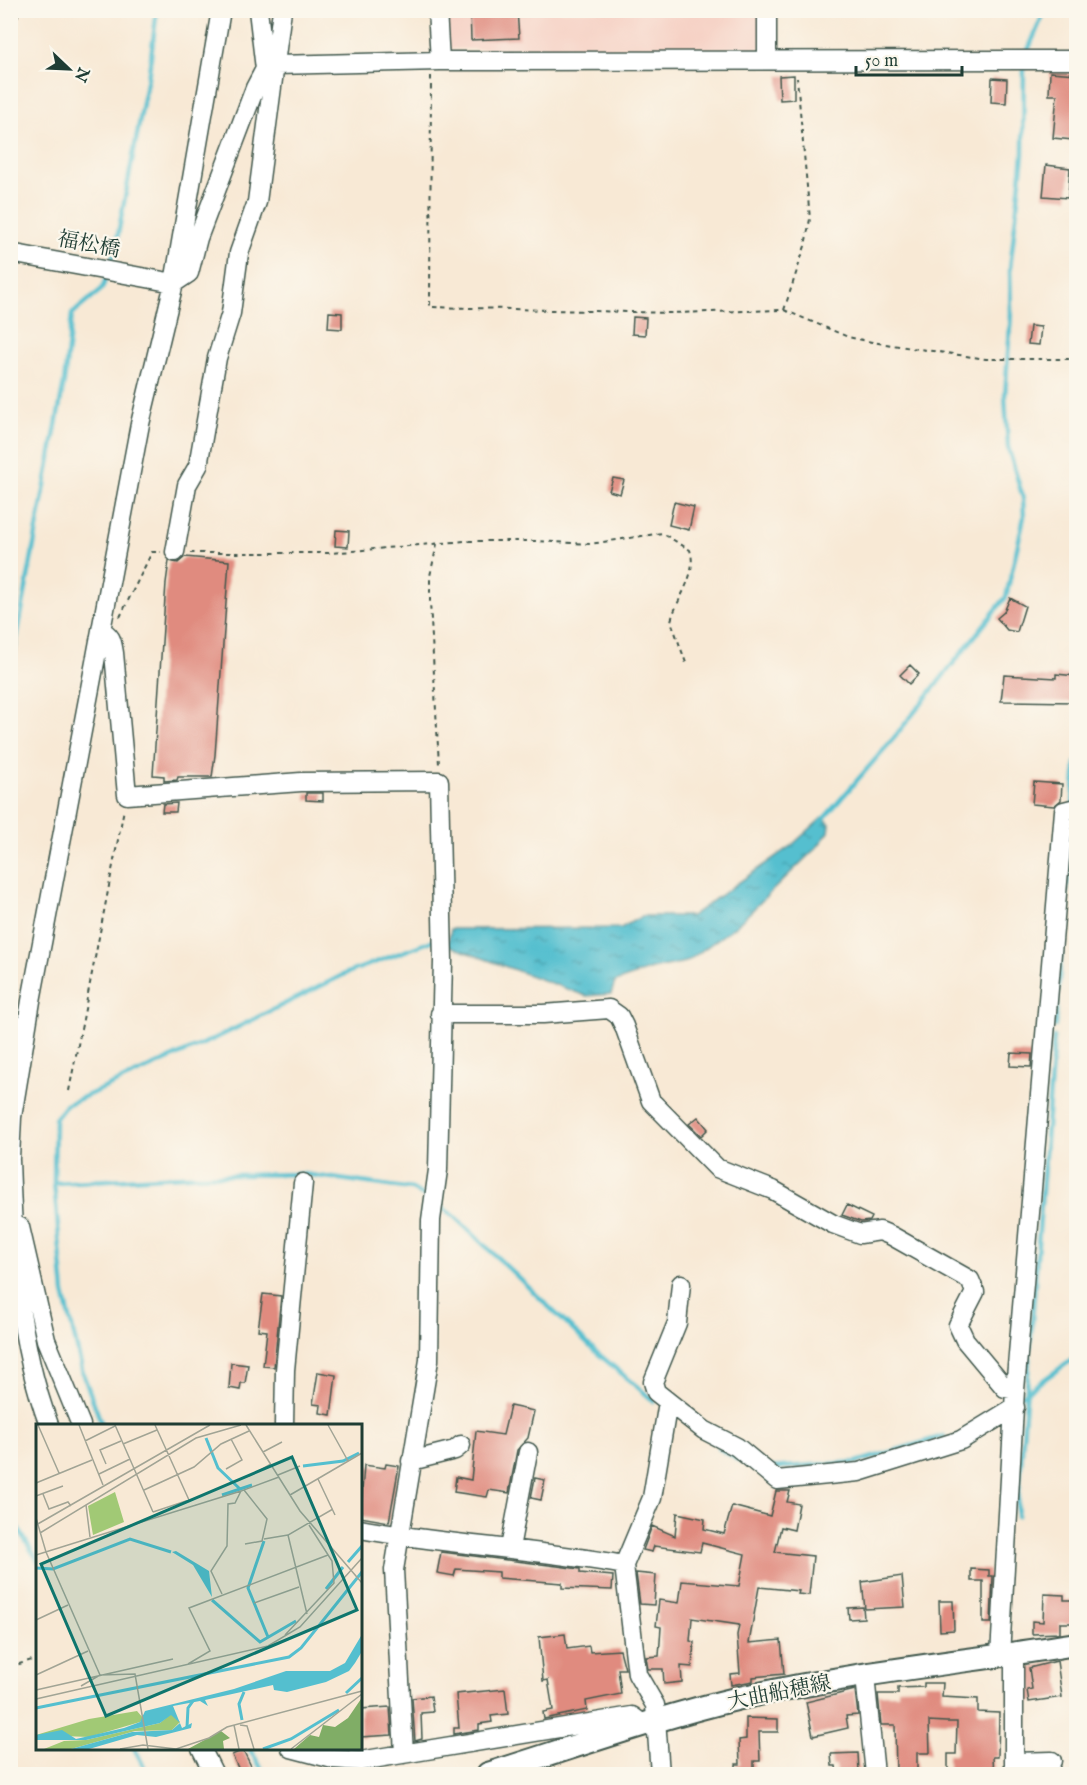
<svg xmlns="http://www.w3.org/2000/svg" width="1087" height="1785" viewBox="0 0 1087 1785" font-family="'IM FELL English','Noto Serif JP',serif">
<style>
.built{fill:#f6d1c5}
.water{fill:url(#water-ripples);stroke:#3a7e82;stroke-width:1.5}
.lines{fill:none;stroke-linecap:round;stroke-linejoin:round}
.stream{stroke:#54bfcf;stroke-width:4.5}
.building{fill:#e08b7f}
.minor-casing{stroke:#40574c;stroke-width:21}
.major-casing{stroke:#40574c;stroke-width:26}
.path{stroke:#40574c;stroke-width:2;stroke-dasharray:4.5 4.5;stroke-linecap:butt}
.minor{stroke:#fff;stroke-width:18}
.major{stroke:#fff;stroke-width:22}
.labels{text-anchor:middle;stroke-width:4.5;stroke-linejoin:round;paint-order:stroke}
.street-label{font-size:21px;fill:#1f3d34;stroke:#fbf7ec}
.inset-river{fill:none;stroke:#54bfcf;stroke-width:3}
.inset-road{fill:none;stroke:#a1a495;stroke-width:1.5}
.view{fill:#0f766e;fill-opacity:0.15;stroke:#0f766e;stroke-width:3}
.inset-edge{fill:none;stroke:#1f3d34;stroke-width:3}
</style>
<defs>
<pattern id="water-ripples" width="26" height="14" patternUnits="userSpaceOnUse" patternTransform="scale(1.5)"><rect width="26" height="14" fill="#54bfcf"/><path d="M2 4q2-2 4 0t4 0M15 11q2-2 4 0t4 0" fill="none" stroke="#459ca9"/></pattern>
</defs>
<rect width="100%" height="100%" fill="#fbf7ec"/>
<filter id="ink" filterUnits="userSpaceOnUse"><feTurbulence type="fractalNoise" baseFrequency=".0167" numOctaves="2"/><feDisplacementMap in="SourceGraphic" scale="12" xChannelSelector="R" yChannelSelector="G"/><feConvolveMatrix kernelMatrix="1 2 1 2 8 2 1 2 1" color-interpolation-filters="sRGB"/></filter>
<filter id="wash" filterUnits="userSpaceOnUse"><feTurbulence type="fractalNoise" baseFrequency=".008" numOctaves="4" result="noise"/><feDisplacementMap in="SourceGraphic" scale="24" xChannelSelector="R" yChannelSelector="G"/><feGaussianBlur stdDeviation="1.35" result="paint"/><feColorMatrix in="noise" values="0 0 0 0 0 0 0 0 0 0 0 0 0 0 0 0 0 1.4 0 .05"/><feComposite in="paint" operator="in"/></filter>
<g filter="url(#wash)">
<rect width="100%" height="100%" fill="#f8e9d5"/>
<path class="built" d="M441,11H761V48L445,49Z"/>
<path class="water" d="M823,817L830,824L829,832L818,846L737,925L686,962L651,969L615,982L611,994L586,996L447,945L451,929L621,928L642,916H691L792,845Z"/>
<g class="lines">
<path class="stream" d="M1026,55L1045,10
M109,267L115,250L149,72L157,10
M10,675L64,382L72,314L102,289L107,275
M1073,805L1076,763
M820,823L893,739L1006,597L1024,517L1023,498L1008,447L1005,396L1011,313L1010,268L1023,155L1024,63
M1055,1026L1071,837
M54,1183L182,1176L303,1174L412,1189L429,1199
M439,1205L456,1218L595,1351L654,1401
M1022,1395L1076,1357
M102,1425L83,1374L64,1293L54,1183L55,1119L66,1105L216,1038L347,973L437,939
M719,1448L740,1461
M770,1468L857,1462L944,1436
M10,1515L38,1561
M1017,1516L1054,1037
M134,1748L148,1774
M249,1748L265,1774"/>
</g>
<g id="blocks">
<path class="building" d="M470,10H517L519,38L471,40Z
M1050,72L1077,74L1073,140L1053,138L1057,95H1049Z
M794,75V99L780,100L779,76Z
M992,78L1007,79L1006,103L991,102Z
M1046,165L1070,168L1068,198L1043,196Z
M329,312L342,313V329L328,328Z
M633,317L646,318L645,335L632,334Z
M1030,326L1041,327L1039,345L1028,344Z
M613,478L624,480L620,494L609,491Z
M674,502L694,507L689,530L669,525Z
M336,530L349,531L348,547L335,546Z
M185,557L229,561L215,755L212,777H178L177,780L164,781V776L153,775L166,583L169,561L178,563Z
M1010,598L1025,606L1017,632L1007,630L997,618L1004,612Z
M910,665L919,674L909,684L900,675Z
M1056,674L1076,676L1074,702L1001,701L1004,675L1056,678Z
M1034,782L1062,784L1061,800L1054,806L1032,804Z
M306,793H323V801L306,800Z
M177,803L176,812H162L163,804Z
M1011,1053L1032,1054L1031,1067L1010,1066Z
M698,1117L708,1129L701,1136L689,1124Z
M847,1205L872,1217L870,1221L861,1222L842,1215Z
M263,1294L281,1296L274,1367L263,1366L267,1331L258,1330Z
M231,1363L248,1365L245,1383H241L240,1390L229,1388Z
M318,1372L336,1375L331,1415L320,1413L321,1405L313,1404Z
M510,1406L534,1411L528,1438L517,1450L509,1493L489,1490L487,1497L454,1492L456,1477L471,1480L476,1431L503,1435Z
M386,1464L399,1466L389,1522L360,1517L364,1465L385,1468Z
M535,1478L545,1480L541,1500L531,1498Z
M776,1491H790L787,1502L799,1504L794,1530L781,1527L775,1552L813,1556L809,1595L798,1594L799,1591L759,1587L749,1643L781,1640L784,1674L753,1677V1681L731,1685L730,1674L740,1673L737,1635L739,1625L692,1618L690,1641L694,1642L692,1667L681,1666L682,1682L664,1684L663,1669H648L646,1657L659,1656L661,1627L656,1626L659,1600L679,1603L682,1581L739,1586L745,1554L702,1543L700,1552L654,1546L652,1552L643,1550L652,1526L675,1536L677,1513L705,1519L704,1529L724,1534L732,1506L770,1516Z
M441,1552L557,1566L580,1569V1573L613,1576L612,1590L562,1588V1583L499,1578V1572L456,1569L454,1576L437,1573Z
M971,1569L989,1570V1576H993L991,1623H983V1581H971Z
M636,1573L656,1575L654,1605L640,1604Z
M902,1576L905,1607L865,1609L862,1582Z
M1044,1594L1064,1595V1600H1077V1623H1060V1633L1032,1634V1621L1043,1622Z
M939,1601H953L954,1630L940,1631Z
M863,1607L864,1618L849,1619L848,1608Z
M565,1634L567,1649L589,1646L590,1652L620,1650L625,1669H618L621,1694L586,1701L587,1710L544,1719L543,1712L553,1710L548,1680L543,1681L539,1637Z
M1057,1661L1062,1697L1029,1702L1027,1690L1032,1689L1029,1668Z
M924,1683H943L942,1697L978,1699V1712L999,1713L998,1757H993L994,1774H948V1754H956L957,1722H946L929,1721L930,1753H917V1771L896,1772L895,1725H881L878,1694H898V1688L924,1687Z
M505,1689L508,1714L491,1716L492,1722L479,1724V1730L454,1734V1728H459L456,1694Z
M855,1690L858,1715L846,1716L848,1728L813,1736L806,1702Z
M431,1696L433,1712L421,1713L422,1739L415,1741L412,1698Z
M390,1707L392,1735L360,1737V1709Z
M746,1718L778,1719V1732H759L760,1761H754V1774H736V1764H740L739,1740L746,1739Z
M243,1750L253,1770L241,1774L232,1755Z
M858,1753L859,1772L837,1774L836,1766H832L831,1754Z"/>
</g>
</g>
<g filter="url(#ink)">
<use href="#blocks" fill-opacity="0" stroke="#40574c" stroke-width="1.5"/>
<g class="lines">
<defs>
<path id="minor" d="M258,10L265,69
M437,10L440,61
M767,10V60
M10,253L174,283L189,273L198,238L255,88L265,69L276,65L440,61L1076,60
M175,552L187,485L198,466L217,358L231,313L239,253L257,202L282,10
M101,631C112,635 112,642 114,653L127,795L301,782L439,781L443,961L438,1170L431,1220L429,1360L394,1570L404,1754
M440,1014H543L609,1009L619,1016L624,1026L651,1101L717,1168L773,1190L833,1224L860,1234L880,1231L892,1236L970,1280L975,1292L958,1325L965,1340L1005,1388L1015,1390L1000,1656
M10,1158L12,1117L31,1001L140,424L174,283L221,10
M10,1160C13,1249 17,1340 49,1425
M20,1227L46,1340L81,1425
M681,1284L677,1323L653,1382L656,1392L704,1430L737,1447L777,1480L859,1472L961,1440L1015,1407
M1015,1390L1064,811L1076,808
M284,1425L285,1370L303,1183
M411,1461L455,1450L461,1445
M360,1529C447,1545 537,1549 624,1565L637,1674L655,1705L660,1774
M510,1548L528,1452
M624,1565L652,1498L668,1402
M1014,1654V1774
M865,1676L875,1774
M201,1748L214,1774
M291,1748L333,1759L360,1761L632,1716L644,1725
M1014,1762L1052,1761"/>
<path id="major" d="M488,1774C572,1748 655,1718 740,1698C851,1673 965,1662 1076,1644"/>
</defs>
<use href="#minor" class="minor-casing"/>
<use href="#major" class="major-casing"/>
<path class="path" d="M10,52L19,10
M431,76L430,307L671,313L784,310L848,337L872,342L986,359H1076
M784,310L805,246L810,219L797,78
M437,544L430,576V602L439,765
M190,553H330L465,541H534L590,544L662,533L690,550C698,576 677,597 671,621L686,663
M120,617L152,552H161
M69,1091L124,809
M10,1667L38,1658"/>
<use href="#minor" class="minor"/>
<use href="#major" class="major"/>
</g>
</g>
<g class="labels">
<g class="street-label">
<text transform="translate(89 244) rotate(11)" y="7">福松橋</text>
<text transform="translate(779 1692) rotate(-11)" y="7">大曲船穂線</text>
</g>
</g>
<g transform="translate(36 1424)">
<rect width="326" height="326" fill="#f8e9d5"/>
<path d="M79,68L88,98L57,111L52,82ZM101,287L107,294L104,298L53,313L0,311L53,295ZM135,290L144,298L136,306L99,307L35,325H8L28,317L50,316L124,299Z" fill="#a1c975"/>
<path d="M325,275V325H258L274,311L283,313L287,301L299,303L312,294ZM185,307L194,314L187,317L188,325H152Z" fill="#80ad66"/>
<path d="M140,127L173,147L176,173L157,141L136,128ZM325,212V229L319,239L313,247L290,258L251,268L238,266L237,261L169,276L172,282L164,277L137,282L146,304L156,299L155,304L120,313L101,311L53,325H35L96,308L136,306L144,299L135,291L124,299L50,316H0V311L26,306L40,315L88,304L104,298L109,287L198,265L250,247H294L309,239Z" fill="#54bfcf"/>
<path class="inset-river" d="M170,14L182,44L204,65M267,42L307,37L323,29M186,71L216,61M228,117L212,164L232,213M312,138L326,122M0,144L17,145L94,115L135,128M290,165L307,143M176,176L224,218L260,197M310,269L326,254M0,284L253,233L265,224L326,148M206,296L203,280L208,268M151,303L152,284L157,277M227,325L255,315L303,286"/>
<path class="inset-road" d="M2,1L23,49M43,1L67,61M79,1L117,88M210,1L264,87L326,159M292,1L312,37M49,17L79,2M87,20L121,6M227,28L246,18M70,40L64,26L85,17M190,45L206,36L195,15M63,50L94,35M242,51L264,42M213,52L235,40M282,55L299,91M0,59L56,36M108,66L158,43L185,20L213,7M208,66L231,95L226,117L209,120M7,70L13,85L32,78L35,82M254,71L326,29M0,72L27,62M50,81L54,113M117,88L153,76L119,1M0,94L10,128L64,251M0,101L174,1M4,109L160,14L205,1M228,115L252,111M0,131L205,67M186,170L175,147L191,122L192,80L199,79L205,67L243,53M218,179L263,163M271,190L252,111L297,85M0,196L32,181M249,211L298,159L296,137L273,101M152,240L174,227L153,184L292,131M0,251L52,227M45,262L64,251L99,250L112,325M0,266L137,235M0,275L232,222L264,203L326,134M198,301L203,325M204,301L211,302L218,325M84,325L107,321L140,325L173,314L191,303L326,267M255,325L326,270"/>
<path class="view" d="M256,33L321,186L70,292L5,140Z"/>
<rect width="326" height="326" class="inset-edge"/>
</g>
<rect width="1087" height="1785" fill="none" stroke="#fbf7ec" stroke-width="36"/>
<g transform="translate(69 69) rotate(113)" stroke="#fbf7ec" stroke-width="4.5" paint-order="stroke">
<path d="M0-4.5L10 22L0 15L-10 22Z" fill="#1f3d34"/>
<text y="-9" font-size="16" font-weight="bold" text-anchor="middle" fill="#1f3d34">N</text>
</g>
<path d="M856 66v9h106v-9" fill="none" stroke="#1f3d34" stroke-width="3"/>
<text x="865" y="66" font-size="18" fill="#1f3d34" stroke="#fbf7ec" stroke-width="4.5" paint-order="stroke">50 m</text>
</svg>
